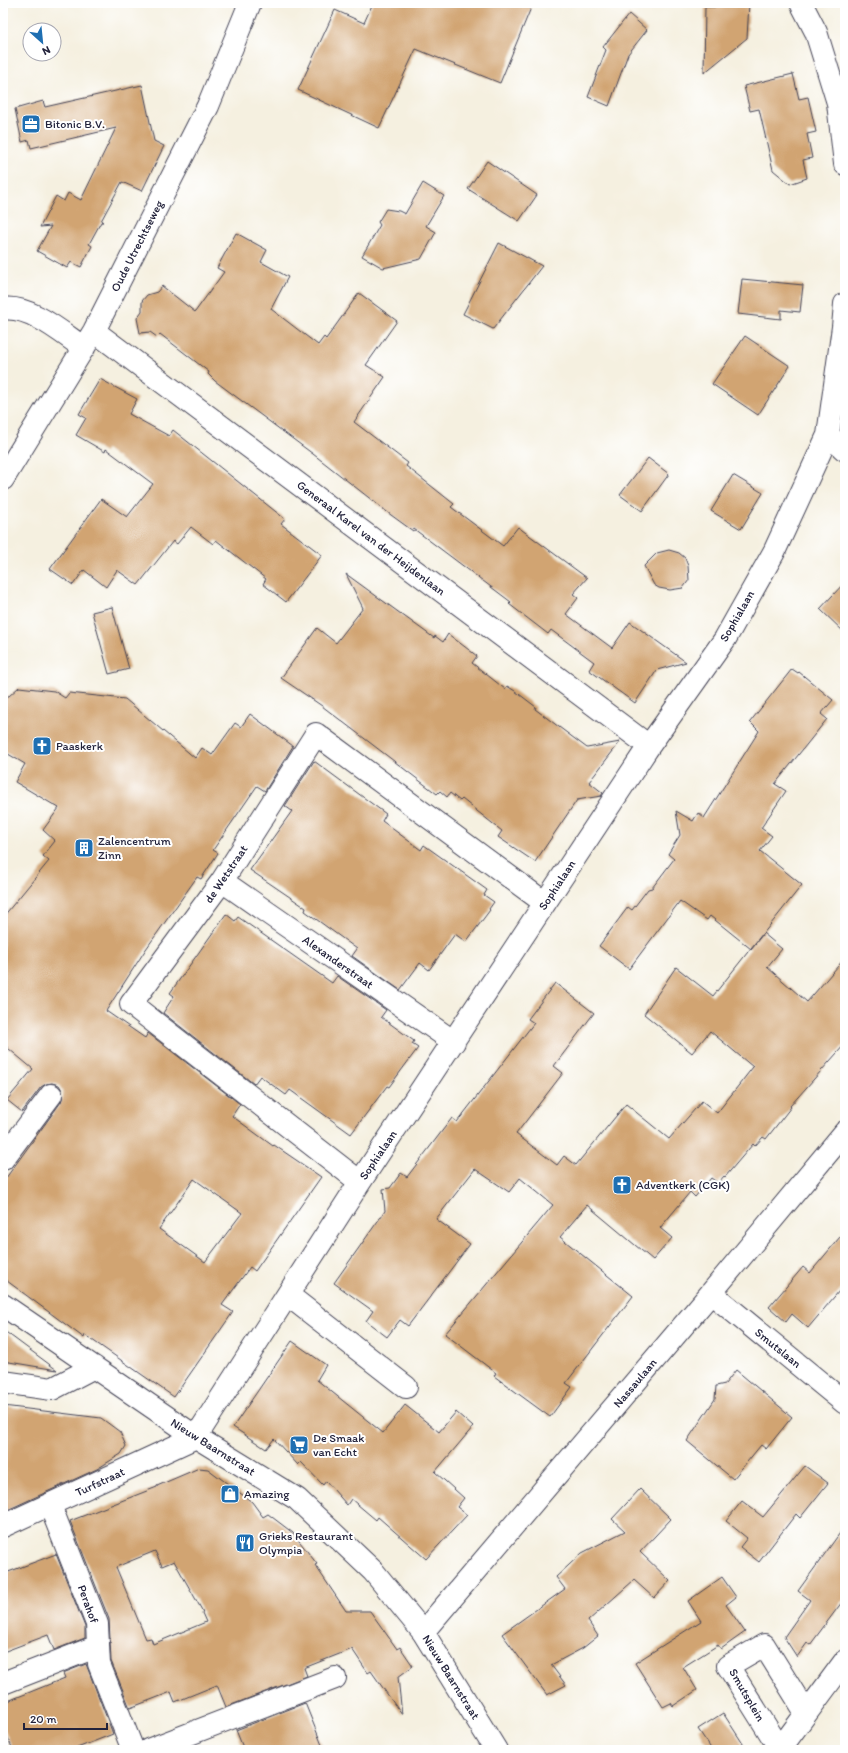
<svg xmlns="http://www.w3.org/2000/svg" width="848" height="1753" viewBox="0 0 848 1753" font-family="Itim,sans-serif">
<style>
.building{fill:#d1a472;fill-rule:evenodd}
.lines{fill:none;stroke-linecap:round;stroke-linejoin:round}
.minor-casing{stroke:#424154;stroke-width:24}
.minor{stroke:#fff;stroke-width:22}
.labels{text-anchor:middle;stroke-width:4;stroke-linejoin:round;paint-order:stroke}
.poi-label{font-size:12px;fill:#22223b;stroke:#fff;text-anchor:start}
.street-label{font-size:12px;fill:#22223b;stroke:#fff}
</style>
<rect width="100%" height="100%" fill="#fff"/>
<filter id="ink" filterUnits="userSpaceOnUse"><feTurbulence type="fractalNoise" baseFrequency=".025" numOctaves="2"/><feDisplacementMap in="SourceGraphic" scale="8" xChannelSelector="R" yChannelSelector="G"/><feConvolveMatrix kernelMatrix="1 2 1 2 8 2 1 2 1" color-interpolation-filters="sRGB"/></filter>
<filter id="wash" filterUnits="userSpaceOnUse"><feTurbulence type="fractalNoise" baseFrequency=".012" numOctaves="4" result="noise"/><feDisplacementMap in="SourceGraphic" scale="16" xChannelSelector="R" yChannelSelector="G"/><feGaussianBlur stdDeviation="0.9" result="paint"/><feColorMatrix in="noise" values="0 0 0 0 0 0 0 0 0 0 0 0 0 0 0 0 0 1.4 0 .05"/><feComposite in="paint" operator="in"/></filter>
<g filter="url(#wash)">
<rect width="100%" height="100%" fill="#f5f0e0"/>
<g id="blocks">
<path class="building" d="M373,3H533L500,83L416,49L379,128L298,90L335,10L364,23Z
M715,3H749L747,38L704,73L705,7H715Z
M629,14L647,30L628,54L609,106L588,97L606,50L603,47Z
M793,74L799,99L808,97L816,132L807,134L812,158L803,160L807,178L790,184L773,170L759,109L750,111L744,86Z
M142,85L154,141L164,146L142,191L122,182L101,221L103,222H101L89,244L92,246L81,267L71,262L67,268L37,251L51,226L40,227L56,196L64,201L68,193L81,200L116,128L31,148L29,140L22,142L15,109L43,101L45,107Z
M487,161L537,195L519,221L468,189Z
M423,183L444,196L426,226L436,232L421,259L383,268L362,256L380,225L378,222L386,209L399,211L405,214Z
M236,233L267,250L261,262L288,277L271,309L318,345L324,337L326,339L359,293L397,321L366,365L385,377L354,422L408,463L406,466L454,504L451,507L503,546L518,527L587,578L573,594L578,598L566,614L612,648L630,622L686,662L657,670L635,703L589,670L594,662L551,630L548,634L509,604L511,602L414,529L413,531L391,515L313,454L215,381L208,374L209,372L160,334L157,337L150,332L140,333L137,318L142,311V301L147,295L157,292L162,286L195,312L224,272L217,268Z
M499,243L542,266L493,329L463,314Z
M742,279L803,285L800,312L781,310V319L738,314Z
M745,336L790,366L758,415L712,384Z
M100,379L137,399L129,414L169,436L173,430L285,519L281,524L322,555L286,602L263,584L266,579L216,540L213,544L191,527L177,544L173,541L138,585L117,570L106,587L84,570L73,585L50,569L101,499L127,517L153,484L106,449L105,452L76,435L86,418L79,414Z
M648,458L669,474L642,511L620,495Z
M733,475L763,493L741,529L711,511Z
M669,550L679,553L685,558L688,566L689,580L683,588L670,590L659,588L654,585L644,566L657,553Z
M346,574L434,638L435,636L443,642L448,634L477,656L472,663L505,689L507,686L515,691L536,707L535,709L587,748L620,742L589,782L603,793L601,796L577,800L535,862L498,837L502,831L462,799L460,801L450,793L447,797L440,791L437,794L322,706L281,678L317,628L336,643L363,608Z
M845,582V633L820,609Z
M112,607L129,669L109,674L92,612Z
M792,669L798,673L799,672L833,700L821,714L827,719L775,784L786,791L761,828L772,836L760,851L802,885L751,949L710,916L707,920L680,901L629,969L599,946L628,907L632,910L648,889L652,888L674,859L668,854L680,835L676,811L693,821L698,813L704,818L759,731L750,722Z
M19,687L54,691L65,698L69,693L125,699L195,758L202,748L212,755L235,723L241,727L250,714L293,746L265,791L257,786L213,850L218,853L201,879L197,877L146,949L106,1011L145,1038L148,1033L240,1104L232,1116L273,1146L274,1145L321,1177L255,1271L250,1267L222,1305L233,1312L174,1397L85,1335L84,1338L3,1278V1182L61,1102L63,1096L62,1090L59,1085L52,1083L46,1084L41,1087L22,1112L7,1100L33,1069L3,1044V917L49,861L43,856L55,841L43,830L59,808L15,782L25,764L3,751V696H9ZM194,1179L242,1213L205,1262L159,1229Z
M314,761L386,814L382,821L421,850L424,845L487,890L484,895L494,902L489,909L490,910L466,942L455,934L429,970L420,963L400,990L352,956L357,949L305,911L306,908L250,870L292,811L285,806Z
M226,914L235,921L238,917L332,983L337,976L386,1010L381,1017L414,1041L412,1044L418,1048L389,1087L387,1086L351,1134L290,1090L286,1095L260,1076L254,1084L163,1013L174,996L170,993Z
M763,933L782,949L767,967L807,1002L845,958V1044L790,1106L791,1107L766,1139L763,1137L755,1146L753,1144L725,1177L724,1176L718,1183L711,1178L695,1197L690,1192L660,1228L672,1238L653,1260L587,1205L560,1237L633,1296L566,1383L572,1387L550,1417L494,1376L496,1373L445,1334L553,1205L520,1178L509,1192L475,1169L436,1219L470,1244L408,1326L400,1320L387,1337L366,1321L373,1311L334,1283L385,1211L383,1189L390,1188L401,1173L407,1177L452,1118L457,1122L534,1023L528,1019L555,983L594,1013L554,1066L563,1073L516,1134L557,1165L564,1156L576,1165L626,1104L669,1139L702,1101L717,1113L753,1067L710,1031L692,1053L644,1014L676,967L713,996Z
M845,1231V1284L808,1328L792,1314L786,1322L769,1307L803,1267L810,1273Z
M3,1330L57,1370L3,1361Z
M292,1341L326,1365L317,1380L383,1433L405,1405L439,1432L456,1412L473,1427L435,1472L464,1498L457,1507L467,1515L426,1559L378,1517L376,1520L351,1499L347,1505L326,1481L323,1485L301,1462L298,1465L274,1439L266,1449L233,1427Z
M736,1370L792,1417L766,1449L761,1445L733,1479L687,1441L715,1399L716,1386L725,1384Z
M3,1406L101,1418L120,1432L126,1446L121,1454L97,1469L3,1512Z
M805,1466L828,1483L800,1518L796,1514L759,1562L740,1547L747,1538L726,1521L742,1501L763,1517Z
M199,1468L208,1469L252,1502L263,1517L268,1514L293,1533L317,1564L315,1565L346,1611H370L397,1649L400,1647L413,1666L398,1677L402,1715L371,1671L368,1673L352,1649L304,1668L307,1676L226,1707L217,1685L175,1702L171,1692L130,1708L111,1661L109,1619L70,1521L157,1487V1486ZM155,1551L162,1566L174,1561L203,1612L202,1613L206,1622L153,1644L151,1638L146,1639L116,1567Z
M640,1489L671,1519L640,1552L670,1581L654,1598L634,1580L588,1621L598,1636L583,1648L551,1665L566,1685L547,1695L502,1634L565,1589L556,1577L582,1553L625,1531L612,1519Z
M845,1526V1598L810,1645L807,1643L797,1657L784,1637L810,1600L798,1591Z
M56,1554L85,1627V1638L54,1650L48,1635L3,1652V1574Z
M722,1577L736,1597L726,1605L745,1632L721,1649L718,1645L683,1667L697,1690L673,1706L671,1703L663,1707L635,1663L701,1621L688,1601Z
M86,1664L113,1734L72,1750H13L3,1726V1703L65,1678L63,1673Z
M305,1703L324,1750H244L236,1730Z
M723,1713L747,1750H712L698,1729Z"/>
</g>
</g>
<g filter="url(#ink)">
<use href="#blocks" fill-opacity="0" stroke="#424154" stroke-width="1"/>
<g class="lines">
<defs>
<path id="minor" d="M801,3L816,32L838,103L845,164
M3,309C30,305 62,333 84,348
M94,331L649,746
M828,435L845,450
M3,479L94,331L208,106L250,3
M222,881L454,1042
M3,1159L51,1095
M360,1182L131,1004L222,881L316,734L545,903
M711,1293L845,1403
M288,1295L406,1387
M3,1305L196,1437L297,1499L373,1571L423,1632L496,1750
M3,1382L52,1389L94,1367
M50,1505L97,1624L99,1664L133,1750
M3,1526L196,1437L360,1182L649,746L725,639L774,552L828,435L843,327L845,304
M423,1632L711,1293L845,1132
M3,1683L98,1646
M806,1713L764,1645L728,1666L780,1749L845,1661
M148,1750L335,1678"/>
</defs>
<use href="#minor" class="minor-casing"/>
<use href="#minor" class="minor"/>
</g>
</g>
<defs>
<symbol id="office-square" viewBox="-11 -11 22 22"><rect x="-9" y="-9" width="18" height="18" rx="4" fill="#1f6fb2" stroke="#fff"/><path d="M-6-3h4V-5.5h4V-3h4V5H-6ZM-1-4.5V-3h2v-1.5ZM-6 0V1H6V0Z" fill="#fff"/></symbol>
<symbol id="church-square" viewBox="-11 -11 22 22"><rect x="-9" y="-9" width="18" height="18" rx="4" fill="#1f6fb2" stroke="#fff"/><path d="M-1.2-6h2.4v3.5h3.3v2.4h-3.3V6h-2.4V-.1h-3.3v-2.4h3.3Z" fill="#fff"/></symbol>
<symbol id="building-square" viewBox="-11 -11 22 22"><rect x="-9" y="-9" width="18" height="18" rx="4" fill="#1f6fb2" stroke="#fff"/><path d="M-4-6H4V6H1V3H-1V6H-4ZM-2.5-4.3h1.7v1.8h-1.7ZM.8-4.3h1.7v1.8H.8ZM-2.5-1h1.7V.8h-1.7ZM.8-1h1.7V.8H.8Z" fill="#fff"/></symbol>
<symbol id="supermarket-square" viewBox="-11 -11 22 22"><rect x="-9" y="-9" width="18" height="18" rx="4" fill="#1f6fb2" stroke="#fff"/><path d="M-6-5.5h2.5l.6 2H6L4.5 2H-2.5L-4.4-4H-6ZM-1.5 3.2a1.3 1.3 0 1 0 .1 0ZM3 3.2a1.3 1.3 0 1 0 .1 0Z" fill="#fff"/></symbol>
<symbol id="shop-square" viewBox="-11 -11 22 22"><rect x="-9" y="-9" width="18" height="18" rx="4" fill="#1f6fb2" stroke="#fff"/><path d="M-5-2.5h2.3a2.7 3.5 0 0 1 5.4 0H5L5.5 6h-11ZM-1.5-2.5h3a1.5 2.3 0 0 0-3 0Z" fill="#fff"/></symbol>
<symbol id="restaurant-square" viewBox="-11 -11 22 22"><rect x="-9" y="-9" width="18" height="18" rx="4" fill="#1f6fb2" stroke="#fff"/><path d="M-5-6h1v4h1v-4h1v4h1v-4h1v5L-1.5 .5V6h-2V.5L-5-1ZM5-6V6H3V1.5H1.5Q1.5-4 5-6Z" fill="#fff"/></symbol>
</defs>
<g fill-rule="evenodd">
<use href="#office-square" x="20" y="113" width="22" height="22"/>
<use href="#church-square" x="31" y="735" width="22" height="22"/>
<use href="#building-square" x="73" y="837" width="22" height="22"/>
<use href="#church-square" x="611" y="1174" width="22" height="22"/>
<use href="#supermarket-square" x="288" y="1434" width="22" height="22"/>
<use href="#shop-square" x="219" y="1483" width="22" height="22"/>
<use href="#restaurant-square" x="234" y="1532" width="22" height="22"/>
</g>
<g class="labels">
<g class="poi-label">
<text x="45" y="128">Bitonic B.V.</text>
<text x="56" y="750">Paaskerk</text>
<text x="98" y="845">Zalencentrum<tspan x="98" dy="14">Zinn</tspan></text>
<text x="636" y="1189">Adventkerk (CGK)</text>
<text x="313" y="1442">De Smaak<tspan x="313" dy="14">van Echt</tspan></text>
<text x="244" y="1498">Amazing</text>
<text x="259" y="1540">Grieks Restaurant<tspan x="259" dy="14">Olympia</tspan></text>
</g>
<g class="street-label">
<text transform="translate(137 246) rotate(-63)" y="4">Oude Utrechtseweg</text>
<text transform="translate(371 538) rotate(37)" y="4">Generaal Karel van der Heijdenlaan</text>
<text transform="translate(737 616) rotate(-60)" y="4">Sophialaan</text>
<text transform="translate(226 874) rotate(-56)" y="4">de Wetstraat</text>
<text transform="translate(557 885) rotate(-57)" y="4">Sophialaan</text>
<text transform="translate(338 962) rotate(35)" y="4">Alexanderstraat</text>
<text transform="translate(378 1155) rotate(-56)" y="4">Sophialaan</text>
<text transform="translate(778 1348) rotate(39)" y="4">Smutslaan</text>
<text transform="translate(635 1383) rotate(-50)" y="4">Nassaulaan</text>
<text transform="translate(213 1447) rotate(32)" y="4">Nieuw Baarnstraat</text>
<text transform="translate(100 1482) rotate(-25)" y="4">Turfstraat</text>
<text transform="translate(88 1604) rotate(70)" y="4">Perahof</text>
<text transform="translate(451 1677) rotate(58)" y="4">Nieuw Baarnstraat</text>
<text transform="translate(747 1695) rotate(60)" y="4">Smutsplein</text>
</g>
</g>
<rect width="848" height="1753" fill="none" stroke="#fff" stroke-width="16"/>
<g transform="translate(42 42) rotate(153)"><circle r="19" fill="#ffffff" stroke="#a7a7b1"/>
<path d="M0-3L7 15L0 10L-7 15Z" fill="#1f6fb2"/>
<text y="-6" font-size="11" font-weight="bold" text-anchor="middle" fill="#22223b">N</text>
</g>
<path d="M24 1723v6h83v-6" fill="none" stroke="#22223b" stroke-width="2"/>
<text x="30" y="1723" font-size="12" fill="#22223b" stroke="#ffffff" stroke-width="3" paint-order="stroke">20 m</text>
</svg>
